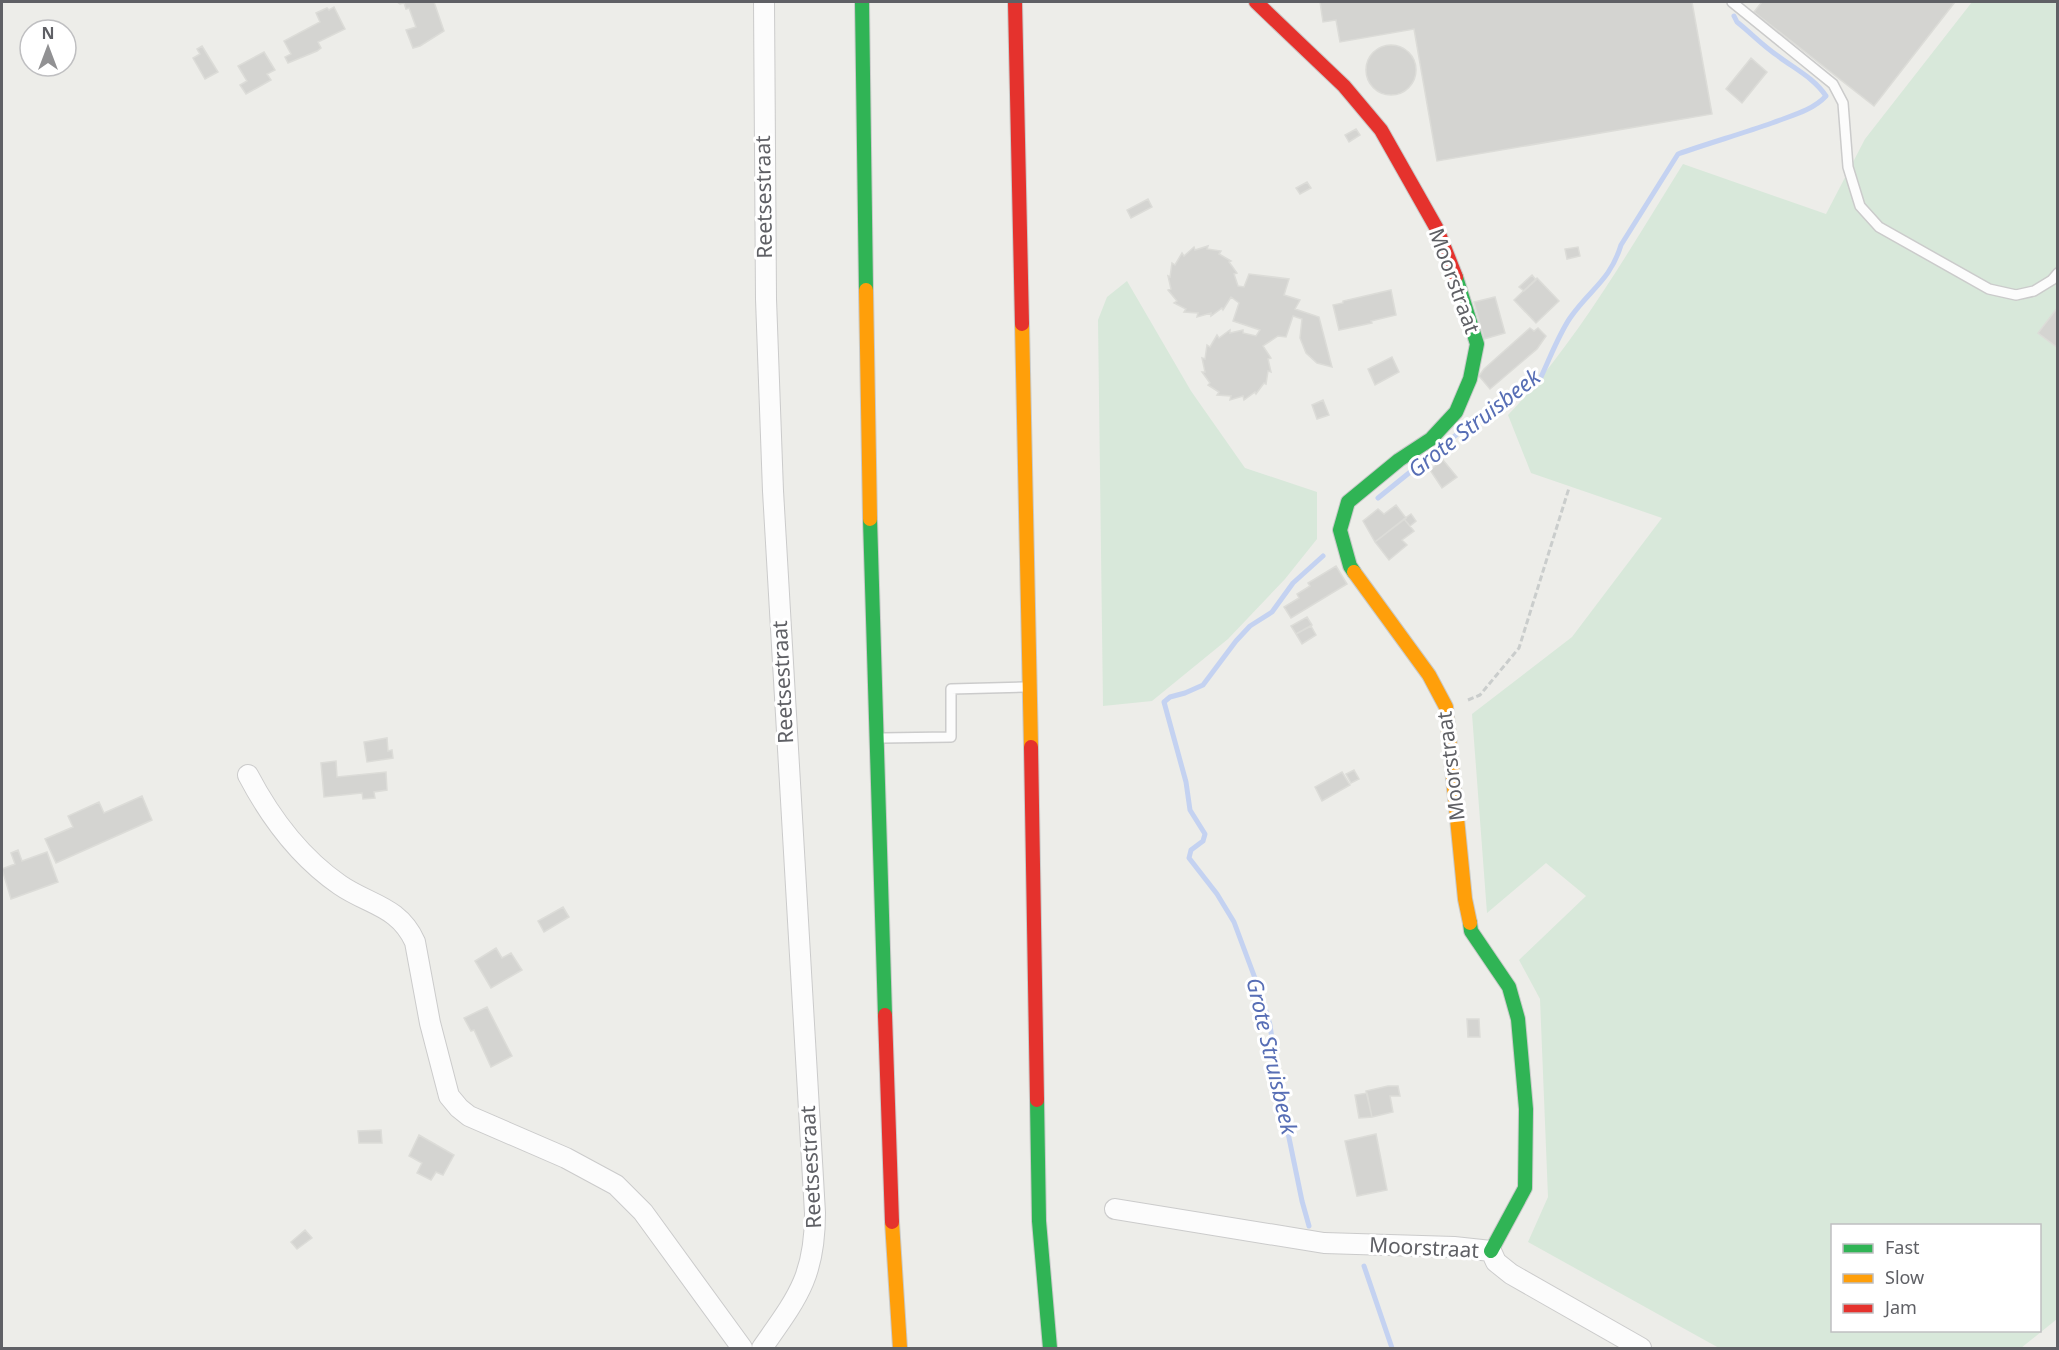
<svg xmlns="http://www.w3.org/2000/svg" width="2059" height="1350" viewBox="0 0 2059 1350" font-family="'Noto Sans',sans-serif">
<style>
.green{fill:#d8e8da;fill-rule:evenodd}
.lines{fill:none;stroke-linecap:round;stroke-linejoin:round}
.stream{stroke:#c4d2f1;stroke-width:5}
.building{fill:#d4d4d1;stroke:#dcdcd8;stroke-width:1.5}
.lane-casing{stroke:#cbcbcb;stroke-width:12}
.street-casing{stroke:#cbcbcb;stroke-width:22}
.fast-casing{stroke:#c9cac9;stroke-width:16}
.slow-casing{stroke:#c9cac9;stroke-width:16}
.jam-casing{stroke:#c9cac9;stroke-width:16}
.path{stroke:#cacdcc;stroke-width:3;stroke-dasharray:6 3;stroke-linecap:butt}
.lane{stroke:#fcfcfc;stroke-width:9}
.street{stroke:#fcfcfc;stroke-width:20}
.fast{stroke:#30b455;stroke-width:14}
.slow{stroke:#ff9f0a;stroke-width:14}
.jam{stroke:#e5322d;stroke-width:14}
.labels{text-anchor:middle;stroke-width:6;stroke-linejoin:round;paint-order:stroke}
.street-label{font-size:21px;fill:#5f6065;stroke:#fff}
.water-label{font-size:22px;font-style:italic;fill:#576eb5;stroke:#fff}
</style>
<rect width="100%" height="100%" fill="#edede9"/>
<path class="green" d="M1972,2H2057V1319L2021,1348H1719L1528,1242L1548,1197L1540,999L1519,960L1586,896L1546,863L1487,913L1472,714L1572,637L1662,518L1531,473L1508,415C1578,341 1629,250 1683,164L1826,214L1865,139ZM1832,1226H2040V1330H1832Z
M1127,281L1191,391L1245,468L1317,492V539L1285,579L1228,639L1152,701L1103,706L1098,320L1107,297Z"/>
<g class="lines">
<path class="stream" d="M1442,446L1488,410L1535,383L1541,377C1550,358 1558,336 1570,318C1590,289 1610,281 1621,245L1678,154C1709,143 1741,134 1772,123C1790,116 1812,111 1826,96C1814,78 1795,69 1778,56C1763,46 1751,33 1737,22L1734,16
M1378,498L1430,456
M1309,1226L1302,1201L1280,1094L1270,1025L1262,997L1234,922L1217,894L1189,858L1191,850L1203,841L1205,834L1190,810L1186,782L1164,702L1170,697L1185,693L1203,685L1236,641L1250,626L1272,612L1293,583L1323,556
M1364,1266L1392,1348"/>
</g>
<path class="building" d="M397,2H434L444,31L420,46L413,48L406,30L416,27L409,8L406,9L404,3L400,4Z
M1320,2H1692L1712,114L1437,161L1414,29L1340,42L1336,20L1323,22Z
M1762,2H1955L1874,106L1754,12Z
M334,7L345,29L318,42L321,48L317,51L288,63L285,57L291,54L284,41L320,22L316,13L327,8L329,10Z
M1366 70a25 25 0 1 1 50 0a25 25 0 1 1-50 0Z
M202,46L218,72L205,79L193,58L200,54L197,49Z
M264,52L275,70L267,74L271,80L246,94L240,85L247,81L238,66Z
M1751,58L1767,72L1742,103L1726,89Z
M1356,129L1360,135L1349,142L1345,135Z
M1307,182L1311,188L1300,194L1296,188Z
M1148,199L1152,207L1131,218L1127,210Z
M1208,246L1207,249L1221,251L1219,254L1231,261L1229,262L1237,273L1234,274L1238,286L1244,287L1249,274L1289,279L1284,295L1300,300L1295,309L1319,317L1332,367L1317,363L1306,353L1300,338L1302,319L1293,316L1286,337L1278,336L1263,346L1271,358L1268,359L1271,372L1268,371L1266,384L1264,383L1256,394L1255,392L1244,400L1243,396L1230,400L1231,396L1217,395L1219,392L1208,385L1210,383L1202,372H1205L1202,358L1205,359L1207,345L1210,347L1217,335L1219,338L1230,330V333L1243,330V333L1256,336L1260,330L1233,321L1239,303L1231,297L1223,310L1222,308L1211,316V313L1197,317L1198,313L1184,312L1186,309L1174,303L1177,301L1168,290L1171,289L1168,276L1170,277L1172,263L1175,265L1182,253L1184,256L1194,247L1195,250Z
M1578,247L1580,256L1567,259L1565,249Z
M1532,275L1536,280L1524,291L1519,287Z
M1537,278L1559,301L1536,323L1514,300Z
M1391,290L1396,315L1371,321L1372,323L1339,330L1333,305L1343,303V301Z
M1495,297L1505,333L1484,339L1474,302Z
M2058,307V348L2038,333Z
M1530,328L1534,331L1538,328L1546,336L1537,349L1490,389L1479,376L1484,369Z
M1392,357L1399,372L1375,385L1368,369Z
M1323,400L1329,415L1317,419L1312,405Z
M1443,460L1457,477L1442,488L1430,470Z
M1396,505L1406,518L1375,542L1363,521L1378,509L1384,514Z
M1411,514L1416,521L1410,526L1404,519Z
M1404,519L1414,531L1402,540L1407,545L1389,560L1375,542Z
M1336,566L1347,584L1291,618L1284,607L1299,598L1297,594L1310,586L1308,583Z
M1307,617L1312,625L1296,634L1291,626Z
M1311,626L1316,635L1302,644L1296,634Z
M387,738L388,751L392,750L393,758L367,762L364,742Z
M336,761L337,777L386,772L387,790L374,792L375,798L363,799L362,793L324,797L321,763Z
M1354,770L1359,779L1351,783L1346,774Z
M1342,772L1350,785L1322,801L1315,787Z
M142,796L152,820L56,863L45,839L73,827L68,816L99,802L104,813Z
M18,850L22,861L47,852L58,882L11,899L2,869L15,864L11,853Z
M563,907L569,917L544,932L538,921Z
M496,948L502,958L511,953L522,970L491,988L475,961Z
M487,1007L512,1056L491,1067L474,1030L471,1031L464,1018Z
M1467,1019H1479L1480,1037H1468Z
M1388,1086H1398L1400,1096H1390L1393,1112L1372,1117L1366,1091Z
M1367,1093L1372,1117L1359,1118L1355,1095Z
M381,1130L382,1143H359L358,1131Z
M1376,1134L1387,1190L1357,1196L1345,1141Z
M419,1135L454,1155L443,1175L436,1172L431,1180L417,1173L422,1163L409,1156Z
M305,1230L312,1238L297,1249L291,1242Z"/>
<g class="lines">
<defs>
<path id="lane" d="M1732,2L1833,84L1843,103L1848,167L1860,206L1879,227L1989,289L2016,295L2034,291L2052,280L2058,273
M882,738L951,737V689L1024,687"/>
<path id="street" d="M248,775C270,817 301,858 340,885C369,905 399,906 415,942L430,1023L449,1096L459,1108L469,1116L566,1158L616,1185L643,1212L742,1348
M1115,1209L1324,1243L1454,1247L1491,1251L1496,1262L1511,1274L1641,1348
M762,1348C797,1298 815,1277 815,1213L773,491L766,299L764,2"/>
<path id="fast" d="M862,2L866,290
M870,519L885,1015
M1354,572L1350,566L1340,530L1348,502L1399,460L1431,439L1456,412L1470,379L1477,344L1456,277
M1470,923L1471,931L1509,987L1518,1019L1526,1109L1525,1188L1491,1251
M1037,1100L1039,1221L1050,1348"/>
<path id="slow" d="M866,290L870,519
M1022,324L1031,747
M1354,572L1429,675L1446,707L1465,899L1470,923
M892,1222L900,1348"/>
<path id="jam" d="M1015,2L1022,324
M1256,2L1344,86L1381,130L1437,229L1456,277
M1031,747L1037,1100
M885,1015L892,1222"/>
</defs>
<use href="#lane" class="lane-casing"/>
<use href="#street" class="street-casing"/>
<use href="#fast" class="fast-casing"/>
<use href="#slow" class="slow-casing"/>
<use href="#jam" class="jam-casing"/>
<path class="path" d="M1468,700L1480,695L1519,648L1569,488"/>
<use href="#lane" class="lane"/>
<use href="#street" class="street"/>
<use href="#fast" class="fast"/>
<use href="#slow" class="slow"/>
<use href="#jam" class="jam"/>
</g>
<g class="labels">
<g class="street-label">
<text transform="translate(764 197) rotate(-91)" y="7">Reetsestraat</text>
<text transform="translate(1454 281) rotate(70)" y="7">Moorstraat</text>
<text transform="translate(783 682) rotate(-93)" y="7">Reetsestraat</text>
<text transform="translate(1451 766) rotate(-97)" y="7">Moorstraat</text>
<text transform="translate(811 1167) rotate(-93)" y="7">Reetsestraat</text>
<text transform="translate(1424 1248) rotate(3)" y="7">Moorstraat</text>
</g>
<g class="water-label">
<text transform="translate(1474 423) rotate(-38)" y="8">Grote Struisbeek</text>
<text transform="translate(1272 1056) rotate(77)" y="8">Grote Struisbeek</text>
</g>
</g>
<rect width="2059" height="1350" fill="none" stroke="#5f6065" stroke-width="6"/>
<rect x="1831" y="1224" width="210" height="108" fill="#ffffff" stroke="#bfbfc1" stroke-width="1.5"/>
<rect x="1843" y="1244" width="30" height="9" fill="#30b455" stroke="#bfbfc1" stroke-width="1.5"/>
<text x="1885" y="1254" font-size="18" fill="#5f6065">Fast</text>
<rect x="1843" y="1274" width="30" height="9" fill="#ff9f0a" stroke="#bfbfc1" stroke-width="1.5"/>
<text x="1885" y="1284" font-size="18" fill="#5f6065">Slow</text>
<rect x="1843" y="1304" width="30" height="9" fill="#e5322d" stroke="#bfbfc1" stroke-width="1.5"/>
<text x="1885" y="1314" font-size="18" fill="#5f6065">Jam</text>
<g transform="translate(48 48)"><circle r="28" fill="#ffffff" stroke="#bfbfc1" stroke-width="1.5"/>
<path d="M0-4.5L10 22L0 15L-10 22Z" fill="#919193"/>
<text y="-9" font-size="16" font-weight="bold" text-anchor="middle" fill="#5f6065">N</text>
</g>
</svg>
